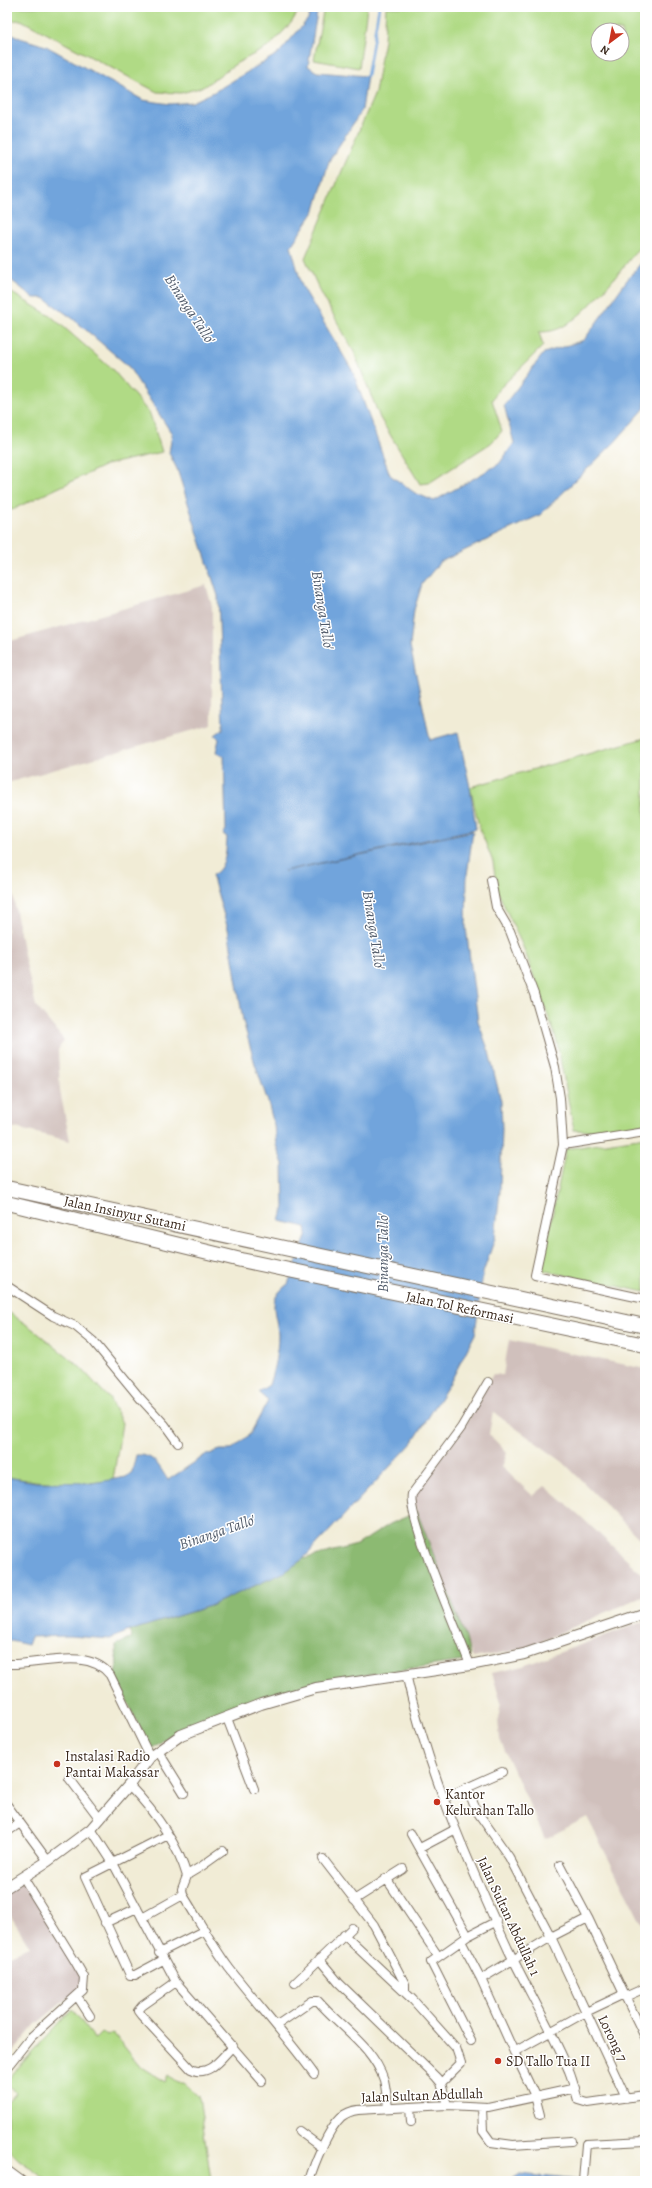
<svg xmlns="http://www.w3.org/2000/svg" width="652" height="2188" viewBox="0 0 652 2188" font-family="Alegreya,serif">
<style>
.industrial{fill:#d0c0bc}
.green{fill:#b0da85;stroke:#768252;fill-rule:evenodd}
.forest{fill:#8cba72;stroke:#647248}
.water{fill:#71a4dc;stroke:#56677d}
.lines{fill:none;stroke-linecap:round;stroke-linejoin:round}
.stream{stroke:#71a4dc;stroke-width:2.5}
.minor-casing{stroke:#7b6e5e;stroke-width:10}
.tertiary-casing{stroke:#7b6e5e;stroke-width:12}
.motorway-casing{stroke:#7b6e5e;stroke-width:16}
.minor{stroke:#fff;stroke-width:8}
.tertiary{stroke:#fff;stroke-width:10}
.motorway{stroke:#fff;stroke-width:14}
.poi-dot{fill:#c8321e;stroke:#fff;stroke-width:1.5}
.labels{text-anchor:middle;stroke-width:3;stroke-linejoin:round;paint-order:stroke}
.street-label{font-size:14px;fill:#3b2a1e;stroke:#fff}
.poi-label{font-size:14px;fill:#3b2a1e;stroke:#fff;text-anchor:start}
.water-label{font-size:15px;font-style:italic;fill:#515b6a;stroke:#fff}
</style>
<rect width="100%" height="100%" fill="#fff"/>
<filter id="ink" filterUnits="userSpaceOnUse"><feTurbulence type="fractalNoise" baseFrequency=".025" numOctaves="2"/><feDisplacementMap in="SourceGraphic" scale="8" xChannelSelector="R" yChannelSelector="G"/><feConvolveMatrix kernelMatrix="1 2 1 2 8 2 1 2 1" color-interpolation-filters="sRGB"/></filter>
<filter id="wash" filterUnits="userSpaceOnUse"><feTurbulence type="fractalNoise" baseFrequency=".012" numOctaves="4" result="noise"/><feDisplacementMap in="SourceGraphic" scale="16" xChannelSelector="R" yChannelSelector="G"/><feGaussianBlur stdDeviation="0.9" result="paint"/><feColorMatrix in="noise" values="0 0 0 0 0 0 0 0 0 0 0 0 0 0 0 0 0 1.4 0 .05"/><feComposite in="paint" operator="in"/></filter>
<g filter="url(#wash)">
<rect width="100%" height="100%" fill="#f1ecd6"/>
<path class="industrial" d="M206,585L212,606V725L7,783V642Z
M7,863L24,955L36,1006L64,1040L58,1050L60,1091L70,1141L7,1126Z
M509,1340L645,1369V1544L563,1462L493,1412L489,1434L507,1453L502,1467L533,1496L545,1486L579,1515L645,1577V1595L524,1649L473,1658L415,1507L414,1496L469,1419L493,1374L503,1375Z
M645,1621V1930L587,1817L545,1839L500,1740L498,1719L501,1703L492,1673L523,1666Z
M26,1879L86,1983L35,2025L7,2059V1956L30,1947L7,1910V1890Z"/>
<path class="green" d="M7,7H301L291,23L270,46L237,63L203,87L181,93L157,92L21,20L7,21Z
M324,7H367L359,68L314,60Z
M386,7H645V240C627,263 587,315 562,327C555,331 547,332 539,332L543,346L498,390L492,400L502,431L491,443L429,483L420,484L380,418L354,352L319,289L305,258L375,93L384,40ZM598,30H622V54H598Z
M7,290L52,317L113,370L150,414L162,452L106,465L7,512Z
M645,738V1124L611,1132L574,1130L556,1038L524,949L497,890L493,862L479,826L470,787Z
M645,1137V1292L541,1270L566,1149Z
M7,1311L30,1327L80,1367L109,1398L122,1423L113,1480C78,1486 42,1483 7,1477Z
M72,2009L95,2039L102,2032L107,2036L113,2033L141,2067L165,2082L168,2075L178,2083H184L199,2096L211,2181H49L18,2159L7,2147V2103L16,2093L7,2086V2080Z"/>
<path class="forest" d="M417,1512L466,1638L470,1656L464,1661L342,1678L288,1689L169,1736L150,1750L114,1673L117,1670L116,1645L132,1638L129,1631L210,1606L285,1572L303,1559L357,1545L390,1524Z"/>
<path class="water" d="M311,7H318L308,66L317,72L367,76L362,110L329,161L315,210L291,246L302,286L352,370L390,475L415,493L434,501L499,464L514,443L504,405L544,353L584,340L627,280L645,258V408L614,443L540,515L440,562L422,584L414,610L410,646L430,740L458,732L470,787L476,829L284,871L473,831L467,875L466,928L478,1021L489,1052L501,1101L502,1129L500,1191L495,1238L483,1273L475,1334L451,1381L413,1442L303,1559L285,1572L210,1606L129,1631L110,1639L70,1636L31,1637L28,1645L7,1640V1477L36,1482L93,1483L126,1477L132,1472L136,1455C155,1454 159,1467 168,1480L204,1456L220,1450H231L250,1434L268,1401L258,1392L269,1385C274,1369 278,1352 278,1335C277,1312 265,1301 288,1284L307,1234L306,1227L280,1221L284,1207L283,1164L276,1145L274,1125L268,1102L255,1064L243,1021L228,929L212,875C226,869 226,850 227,837L223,834L226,830L224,756L216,752L219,739L215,735L223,729L218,596L177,469L169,453L172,434L128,366L72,318L44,298H34L7,277V31L20,38L46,46L143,100L170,104L192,102L214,92L279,53L308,19Z
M520,2174L579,2180V2181H509Z"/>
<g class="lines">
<path class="stream" d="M367,76L379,7"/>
</g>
</g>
<g filter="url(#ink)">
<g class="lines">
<defs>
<path id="minor" d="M491,880L496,907L510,931L534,994L555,1067L560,1098L563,1145L535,1275L645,1299
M563,1145L645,1132
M7,1286L53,1316L75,1326L93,1341L140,1398L165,1425L178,1443
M7,1664C38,1666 88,1646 110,1675L150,1757
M470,1665C460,1636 406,1516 412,1494L461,1428L488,1382
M406,1674C427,1769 467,1860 508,1949C528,1990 551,2029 569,2071C573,2081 575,2090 578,2100L588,2103L645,2095
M227,1718L254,1789
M158,1751L184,1793
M69,1778L100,1819
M129,1785C153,1810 177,1842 187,1876L182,1889L183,1895C198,1919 212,1945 229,1968C257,2004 287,2037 314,2074
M467,1787L476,1810L509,1857L551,1937L588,1918L624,1994
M444,1798L502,1772
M7,1805L48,1861
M91,1829L113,1863L176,1982L262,2081
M7,1832L20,1823
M411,1834L468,1936
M420,1848L454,1830
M323,1859L374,1925L405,1984V1991
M560,1865L588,1918
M187,1875L202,1866L223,1851
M386,1878L438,1956
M354,1900L403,1869
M142,1918L183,1895
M105,1923L137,1908
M344,1935L413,2000L456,2048L461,2063L441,2083
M461,1941L481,1979
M159,1953L205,1930
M319,1959L339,1983L436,2077L441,2083L447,2105
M163,1960L135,1975H130L85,1877L168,1835
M176,1982L142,2006L138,2011L141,2015L191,2069C209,2078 221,2058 233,2046
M295,1983L352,1928
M77,1996L90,2016
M625,1997L645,1988
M277,2025L312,2001H318C340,2027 373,2046 384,2080C386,2089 387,2098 388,2108
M471,2041L431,1962L468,1936L497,1921
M514,2052L481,1979L551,1937L626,2098
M7,2067L31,2037L83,1990L84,1977L76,1963L23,1877
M410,2107L411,2122
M482,2107L483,2131L491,2142L513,2145L571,2141
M540,2115L535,2096L514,2052L586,2012L624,1994L645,2037
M299,2131L322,2148
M7,2170L22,2181
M309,2181C314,2164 328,2129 341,2117C346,2113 351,2111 358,2110L447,2105L488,2107L576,2088
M583,2181L586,2144L645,2141"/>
<path id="tertiary" d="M7,1887L48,1861L91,1829L129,1785L150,1757L181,1735L261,1704L316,1688L470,1665L524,1654L645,1613"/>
<path id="motorway" d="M7,1188L645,1326
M7,1203L241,1260L645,1345"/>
</defs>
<use href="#minor" class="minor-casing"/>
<use href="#tertiary" class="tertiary-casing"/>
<use href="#motorway" class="motorway-casing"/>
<use href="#minor" class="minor"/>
<use href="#tertiary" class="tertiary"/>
<use href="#motorway" class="motorway"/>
</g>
</g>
<g class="poi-dot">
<circle cx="57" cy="1764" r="4"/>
<circle cx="437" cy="1802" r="4"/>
<circle cx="498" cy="2061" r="4"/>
</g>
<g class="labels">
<g class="street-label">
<text transform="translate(125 1213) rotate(12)" y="5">Jalan Insinyur Sutami</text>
<text transform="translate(460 1307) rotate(12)" y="5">Jalan Tol Reformasi</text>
<text transform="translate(509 1916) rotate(65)" y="5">Jalan Sultan Abdullah 1</text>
<text transform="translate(613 2038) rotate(64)" y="5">Lorong 7</text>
<text transform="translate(422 2095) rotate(-2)" y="5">Jalan Sultan Abdullah</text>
</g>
<g class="poi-label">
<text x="65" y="1761">Instalasi Radio<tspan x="65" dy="16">Pantai Makassar</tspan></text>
<text x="445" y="1799">Kantor<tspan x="445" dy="16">Kelurahan Tallo</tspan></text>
<text x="506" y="2066">SD Tallo Tua II</text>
</g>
<g class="water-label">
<text transform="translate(190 309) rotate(57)" y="5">Binanga Tallo'</text>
<text transform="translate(323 610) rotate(81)" y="5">Binanga Tallo'</text>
<text transform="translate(374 930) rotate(81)" y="5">Binanga Tallo'</text>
<text transform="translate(383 1253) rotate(-90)" y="5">Binanga Tallo'</text>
<text transform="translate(217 1532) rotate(-19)" y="5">Binanga Tallo'</text>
</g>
</g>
<rect width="652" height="2188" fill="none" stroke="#fff" stroke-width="24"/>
<g transform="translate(610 42) rotate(212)"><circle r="19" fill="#ffffff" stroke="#b1aaa5"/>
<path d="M0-3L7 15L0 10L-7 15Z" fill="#c8321e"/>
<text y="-6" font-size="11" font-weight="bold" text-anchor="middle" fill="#3b2a1e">N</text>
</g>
</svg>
